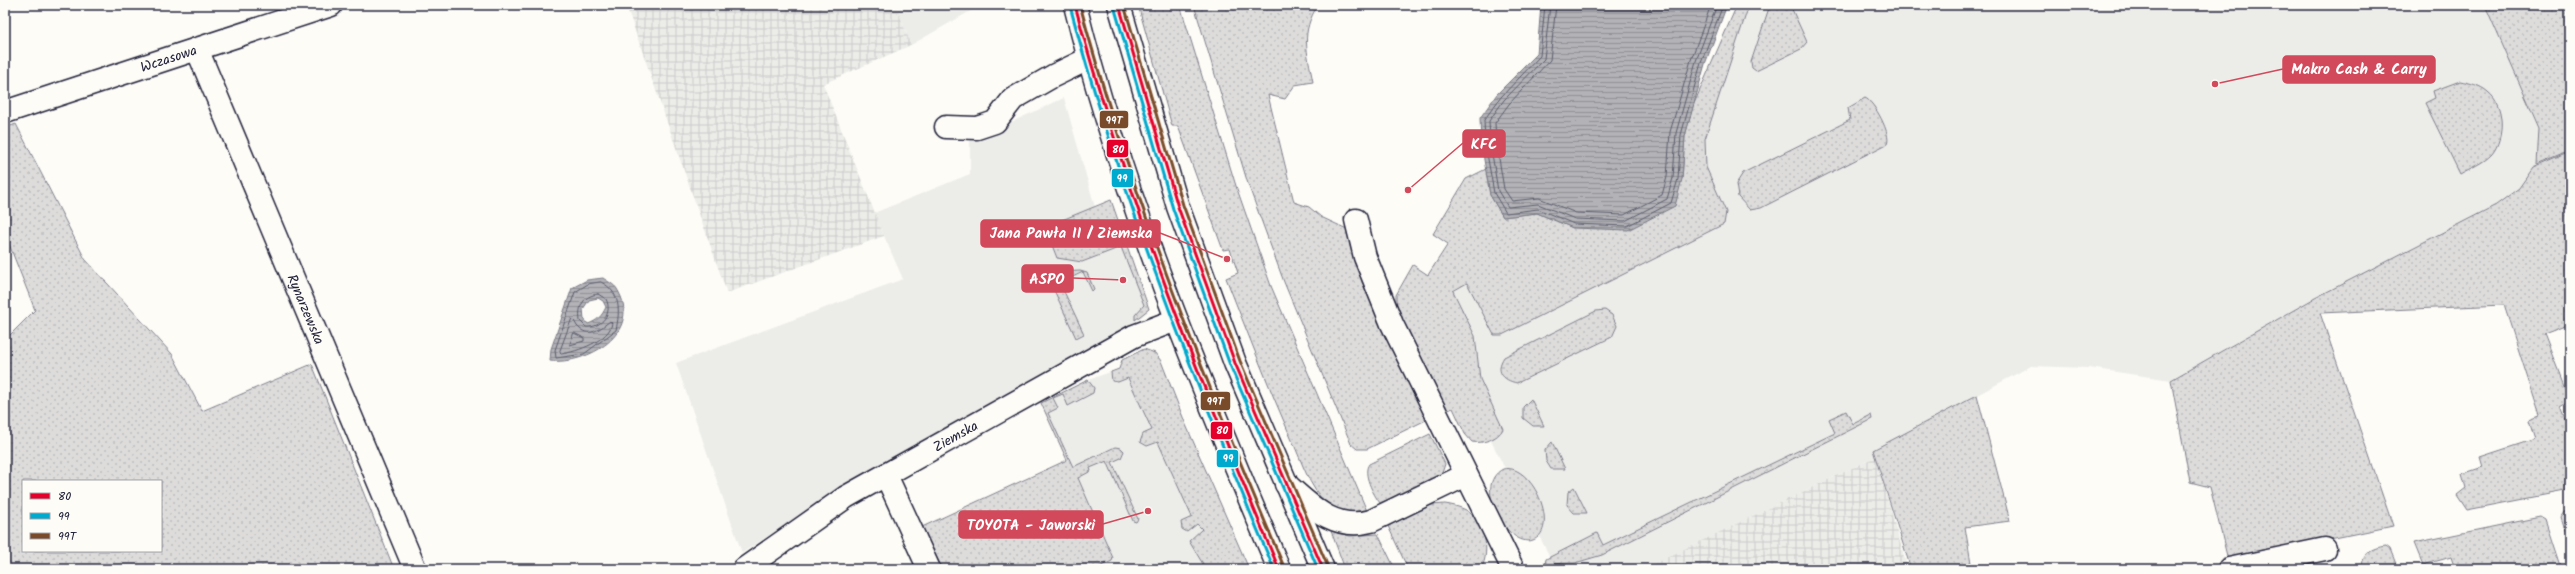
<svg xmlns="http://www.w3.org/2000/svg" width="2575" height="574" viewBox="0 0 2575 574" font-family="Kalam,sans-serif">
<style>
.built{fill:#ecece9}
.industrial{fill:url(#industrial-grid)}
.grass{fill:url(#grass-dots);stroke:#807f8b;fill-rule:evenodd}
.water{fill:url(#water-rules);stroke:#787885;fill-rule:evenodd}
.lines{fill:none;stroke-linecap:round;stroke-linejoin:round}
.shore{stroke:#5c5c6d;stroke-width:1}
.street-casing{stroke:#22223b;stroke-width:25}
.primary-casing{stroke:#22223b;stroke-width:25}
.street{stroke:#fdfcf7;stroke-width:22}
.primary{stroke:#fdfcf7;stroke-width:22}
.bus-1-casing{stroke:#fdfcf7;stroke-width:6}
.bus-2-casing{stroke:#fdfcf7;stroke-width:6}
.bus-3-casing{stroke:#fdfcf7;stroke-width:6}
.bus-1{stroke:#e4002b;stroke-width:3}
.bus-2{stroke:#00a9ce;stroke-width:3}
.bus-3{stroke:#7a4b2a;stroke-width:3}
.labels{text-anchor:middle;stroke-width:3;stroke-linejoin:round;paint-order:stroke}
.street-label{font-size:14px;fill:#22223b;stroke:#fdfcf7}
.leader{fill:none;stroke:#d1495b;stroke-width:1.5}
.callout-dot{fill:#d1495b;stroke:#fdfcf7;stroke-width:1.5}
.callout{fill:#d1495b;stroke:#d1495b;stroke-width:1.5}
.callout-label{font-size:15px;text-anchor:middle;font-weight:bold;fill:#fff}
.line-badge{stroke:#fdfcf7;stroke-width:1.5}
.badge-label{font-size:11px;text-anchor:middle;font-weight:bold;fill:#fff}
</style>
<defs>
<pattern id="industrial-grid" width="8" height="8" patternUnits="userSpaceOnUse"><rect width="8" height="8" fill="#ecece9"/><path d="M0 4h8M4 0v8" fill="none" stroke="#cacac9"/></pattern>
<pattern id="grass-dots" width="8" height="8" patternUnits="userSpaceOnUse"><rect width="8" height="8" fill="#dddcdb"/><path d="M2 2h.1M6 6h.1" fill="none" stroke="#bdbcbd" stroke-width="1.8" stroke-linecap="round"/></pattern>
<pattern id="water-rules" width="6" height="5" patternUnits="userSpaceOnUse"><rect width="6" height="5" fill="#b2b2b7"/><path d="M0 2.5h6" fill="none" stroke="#909096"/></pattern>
</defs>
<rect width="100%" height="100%" fill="#fdfcf7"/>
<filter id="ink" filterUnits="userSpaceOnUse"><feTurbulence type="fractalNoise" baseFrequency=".025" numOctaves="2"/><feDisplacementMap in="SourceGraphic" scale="8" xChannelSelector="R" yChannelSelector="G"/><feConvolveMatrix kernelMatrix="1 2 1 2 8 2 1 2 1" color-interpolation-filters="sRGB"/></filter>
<g filter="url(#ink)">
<path class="built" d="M896,5H981L911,45Z
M1740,5H2485L2539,128L2537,165L2519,188L2496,205L2315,298L2171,380L2089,368L2031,366L1977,395L1875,457L1644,569H1556L1416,293L1620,242L1686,220L1703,112Z
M1064,98L1095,207L1111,200L1148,311L1140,318L955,427L862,474L742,553L676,363L903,279L874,213L970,174V141Z
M1143,360L1232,569H1095L1112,561L1041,403L1083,382Z"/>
<path class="industrial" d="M626,5H896L911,45L823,84L884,236L727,293Z
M1875,457L1908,569H1643Z"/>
<path class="grass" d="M1138,5H1180L1236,186L1271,286L1367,511C1354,515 1338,513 1327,504C1309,488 1301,459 1291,438C1268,385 1247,332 1226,278L1238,273L1230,249L1223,250L1178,126H1172Z
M1194,5H1318C1300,33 1307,51 1313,82L1295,85L1285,99L1268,95L1294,202L1309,207L1321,217L1349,230L1366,290L1428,419L1367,449H1357L1351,444L1284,282L1248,184Z
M1737,5H1749L1705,139L1706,167L1726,212L1724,224L1502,335H1494L1467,283L1453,291L1475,336L1480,379L1503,429C1498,439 1483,444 1472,442L1465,434L1453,408L1446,411L1396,309V295L1413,265L1428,275L1448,244L1433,234L1466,179L1486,169L1490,195L1503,217L1537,213L1573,228L1682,179L1685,136L1693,106Z
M1770,5H1790L1807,42L1801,49L1756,71L1752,68L1751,62Z
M2485,5H2570V151L2537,165L2539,128Z
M2460,81C2470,83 2480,85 2488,92C2505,105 2505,138 2492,154C2484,163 2470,168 2460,174L2425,103L2435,98L2433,91Z
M1865,98C1874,101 1892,135 1887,144L1761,208L1750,210L1738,197L1736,184L1743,173L1850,120L1848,108Z
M16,124L85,259L172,354L202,411L312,364L394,569H5V340L35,310L5,234V128ZM23,481H161V551H23Z
M2570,152V324L2544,334L2570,401L2560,407L2570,433V490L2467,510L2457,495L2466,488L2462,474L2483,467L2480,457L2535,439L2529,420L2540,416L2504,305L2320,313L2393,526L2228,560L2210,487L2190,482L2171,380L2315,298L2496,205L2519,188L2533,168Z
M1111,200L1149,309L1135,320V315L1144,305L1121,247L1082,262L1057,258L1045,227Z
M1080,271L1087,273L1094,289L1092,291L1083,272L1060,283L1084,334L1076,338L1048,277L1061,272Z
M1605,310L1612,315L1617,326L1612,337L1517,383C1502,380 1495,371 1504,357L1596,311Z
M1144,349L1155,353L1161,361L1186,425L1249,569H1206L1189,541L1202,529L1197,524L1187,532L1182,529L1181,522L1192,517L1158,442L1147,446L1140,442L1143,434L1152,430L1128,378L1118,382L1112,381L1111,372L1119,369L1122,360Z
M1088,380L1094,388L1093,393L1068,406L1063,394L1053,398L1058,408L1048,413L1073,467L1115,447L1121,448L1124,451L1121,458L1112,462L1138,519L1136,522L1133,521L1107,461L1090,468L1091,471L1078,478L1113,558L1112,561L1095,569H942L922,527L1067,460L1041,403Z
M1977,395L2010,521L1965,527L1972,569H1911L1873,450Z
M1531,399L1544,426H1533L1523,418V407Z
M1846,411L1853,424L1871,415L1872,419L1602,555L1575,563L1545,564L1546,559L1597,533L1603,545L1835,433L1829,419Z
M1430,434L1445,464L1442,473L1380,503C1373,494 1362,473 1369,464Z
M1552,442L1565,469H1551L1546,461L1545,450Z
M1503,469C1532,462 1561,529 1533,540C1508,549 1471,485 1503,469Z
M1574,487L1587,513H1574L1567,505L1568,492Z
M1445,504C1452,505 1460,507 1466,510C1485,522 1491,551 1481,569H1408L1388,526L1431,505Z
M2570,510V545L2561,517L2565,511Z
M2540,517L2545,520L2561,569H2455L2451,557L2423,565L2414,543Z
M1331,531L1350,536L1378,534L1395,569H1345Z
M2386,546L2390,549L2398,569H2362C2362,553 2371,548 2386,546Z"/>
<path class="water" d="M1541,5H1727L1705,64L1685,136L1682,179L1675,206L1628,230L1573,228L1537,213L1503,217L1490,195L1481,142L1480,118L1497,94L1537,54Z
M603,278C607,281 615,285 617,289C644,333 587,365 550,361L551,349L572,288L587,280ZM598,298L603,301L606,307C602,316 597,321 588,324L584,319L583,309L589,300Z"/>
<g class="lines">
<path class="shore" d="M1545,5L1540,56L1501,97L1484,120L1485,142L1494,193L1506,213L1538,209L1574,224L1627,226L1671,203L1678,179L1681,135L1701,63L1723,5
M1550,5L1544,59L1504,100L1489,121L1490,141L1498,191L1508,207L1538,204L1575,219L1625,221L1667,199L1673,178L1676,133L1696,61L1717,5
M1556,5L1550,60L1509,104L1495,123L1496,140L1504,189L1512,201L1539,198L1576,213L1624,215L1662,195L1667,177L1670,132L1691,60L1711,5
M601,282C621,292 620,311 616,330L584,354L556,358L555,350L575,292L588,284Z
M598,294L606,299C613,313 602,328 586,327L580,321C578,306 583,296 598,294Z
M572,319C575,321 575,323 577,326C588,339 600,329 610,321L612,323C610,340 577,352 561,354L560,351Z
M574,333L584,338V341L570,345Z"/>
<defs>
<g id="street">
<path id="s1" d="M197,49L415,569"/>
<path id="s2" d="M5,112L331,5"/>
<path d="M946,127L977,128L995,122L1013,99L1053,76L1088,59"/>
<path d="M1356,220L1365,257L1392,324L1513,569"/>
<path d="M886,475L929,569"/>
<path d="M1286,484C1312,507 1334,531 1371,521L1466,475"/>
<path id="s3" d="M744,569L846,497L1134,336L1176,320"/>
<path d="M2229,569L2325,549"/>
</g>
<path id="primary" d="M1075,5C1123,200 1201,385 1279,569
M1119,5L1178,207L1235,363L1323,569"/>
</defs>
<use href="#street" class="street-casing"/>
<use href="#primary" class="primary-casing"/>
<use href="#street" class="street"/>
<use href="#primary" class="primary"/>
<defs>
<path id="bus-1" d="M1075,5C1127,199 1201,384 1279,569
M1119,5L1178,207L1235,363L1323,569"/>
<path id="bus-2" d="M1070,6C1122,200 1196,385 1274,569
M1114,6L1173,209L1230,365L1318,569"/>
<path id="bus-3" d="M1080,5C1132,199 1206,383 1284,567
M1124,5L1183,205L1240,361L1328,567"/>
</defs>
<use href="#bus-1" class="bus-1-casing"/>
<use href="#bus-2" class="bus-2-casing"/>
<use href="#bus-3" class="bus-3-casing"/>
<use href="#bus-1" class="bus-1"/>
<use href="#bus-2" class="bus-2"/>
<use href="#bus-3" class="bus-3"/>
</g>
</g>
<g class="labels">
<g class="street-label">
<text dy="5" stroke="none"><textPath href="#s2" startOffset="172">Wczasowa</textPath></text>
<text dy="5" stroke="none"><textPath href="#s1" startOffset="282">Rynarzewska</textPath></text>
<text dy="5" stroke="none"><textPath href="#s3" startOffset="250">Ziemska</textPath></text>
</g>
</g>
<path class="leader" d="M2215 84L2283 69M1408 190L1463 143M1227 259L1160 233M1123 280L1073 278M1148 511L1103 524"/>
<g class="callout-dot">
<circle cx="2215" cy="84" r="4"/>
<circle cx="1408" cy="190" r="4"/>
<circle cx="1227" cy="259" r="4"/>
<circle cx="1123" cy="280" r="4"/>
<circle cx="1148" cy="511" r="4"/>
</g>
<g class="callout">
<rect x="2283" y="56" width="152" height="27" rx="4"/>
<rect x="1463" y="130" width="42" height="27" rx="4"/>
<rect x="981" y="220" width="179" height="27" rx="4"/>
<rect x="1022" y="265" width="51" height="27" rx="4"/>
<rect x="959" y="511" width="144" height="27" rx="4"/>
</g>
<g class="callout-label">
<text x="2359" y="74">Makro Cash &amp; Carry</text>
<text x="1484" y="149">KFC</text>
<text x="1071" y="238">Jana Pawła II / Ziemska</text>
<text x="1047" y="284">ASPO</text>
<text x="1031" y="530">TOYOTA - Jaworski</text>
</g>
<g class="line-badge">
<rect x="1099" y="110" width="30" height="19" rx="4" fill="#7a4b2a"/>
<rect x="1106" y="139" width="23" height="19" rx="4" fill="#e4002b"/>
<rect x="1111" y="168" width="23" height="20" rx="4" fill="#00a9ce"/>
<rect x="1200" y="391" width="31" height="20" rx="4" fill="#7a4b2a"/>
<rect x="1210" y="421" width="23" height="19" rx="4" fill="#e4002b"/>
<rect x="1216" y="449" width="23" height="19" rx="4" fill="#00a9ce"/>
</g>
<g class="badge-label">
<text x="1114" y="124">99T</text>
<text x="1118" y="153">80</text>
<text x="1122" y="182">99</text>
<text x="1215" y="405">99T</text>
<text x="1222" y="434">80</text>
<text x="1228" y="462">99</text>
</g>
<rect width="2575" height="574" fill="none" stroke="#fdfcf7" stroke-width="20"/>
<rect x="10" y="10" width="2555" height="554" fill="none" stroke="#22223b" stroke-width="1.5" filter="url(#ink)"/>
<rect x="22" y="480" width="140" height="72" fill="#fdfcf7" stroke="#a5a5ac"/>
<rect x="30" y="493" width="20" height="6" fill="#e4002b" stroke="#a5a5ac"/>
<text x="58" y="500" font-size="12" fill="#22223b">80</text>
<rect x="30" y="513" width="20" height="6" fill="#00a9ce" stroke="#a5a5ac"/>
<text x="58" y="520" font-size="12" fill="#22223b">99</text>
<rect x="30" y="533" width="20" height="6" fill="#7a4b2a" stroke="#a5a5ac"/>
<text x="58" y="540" font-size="12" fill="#22223b">99T</text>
</svg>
